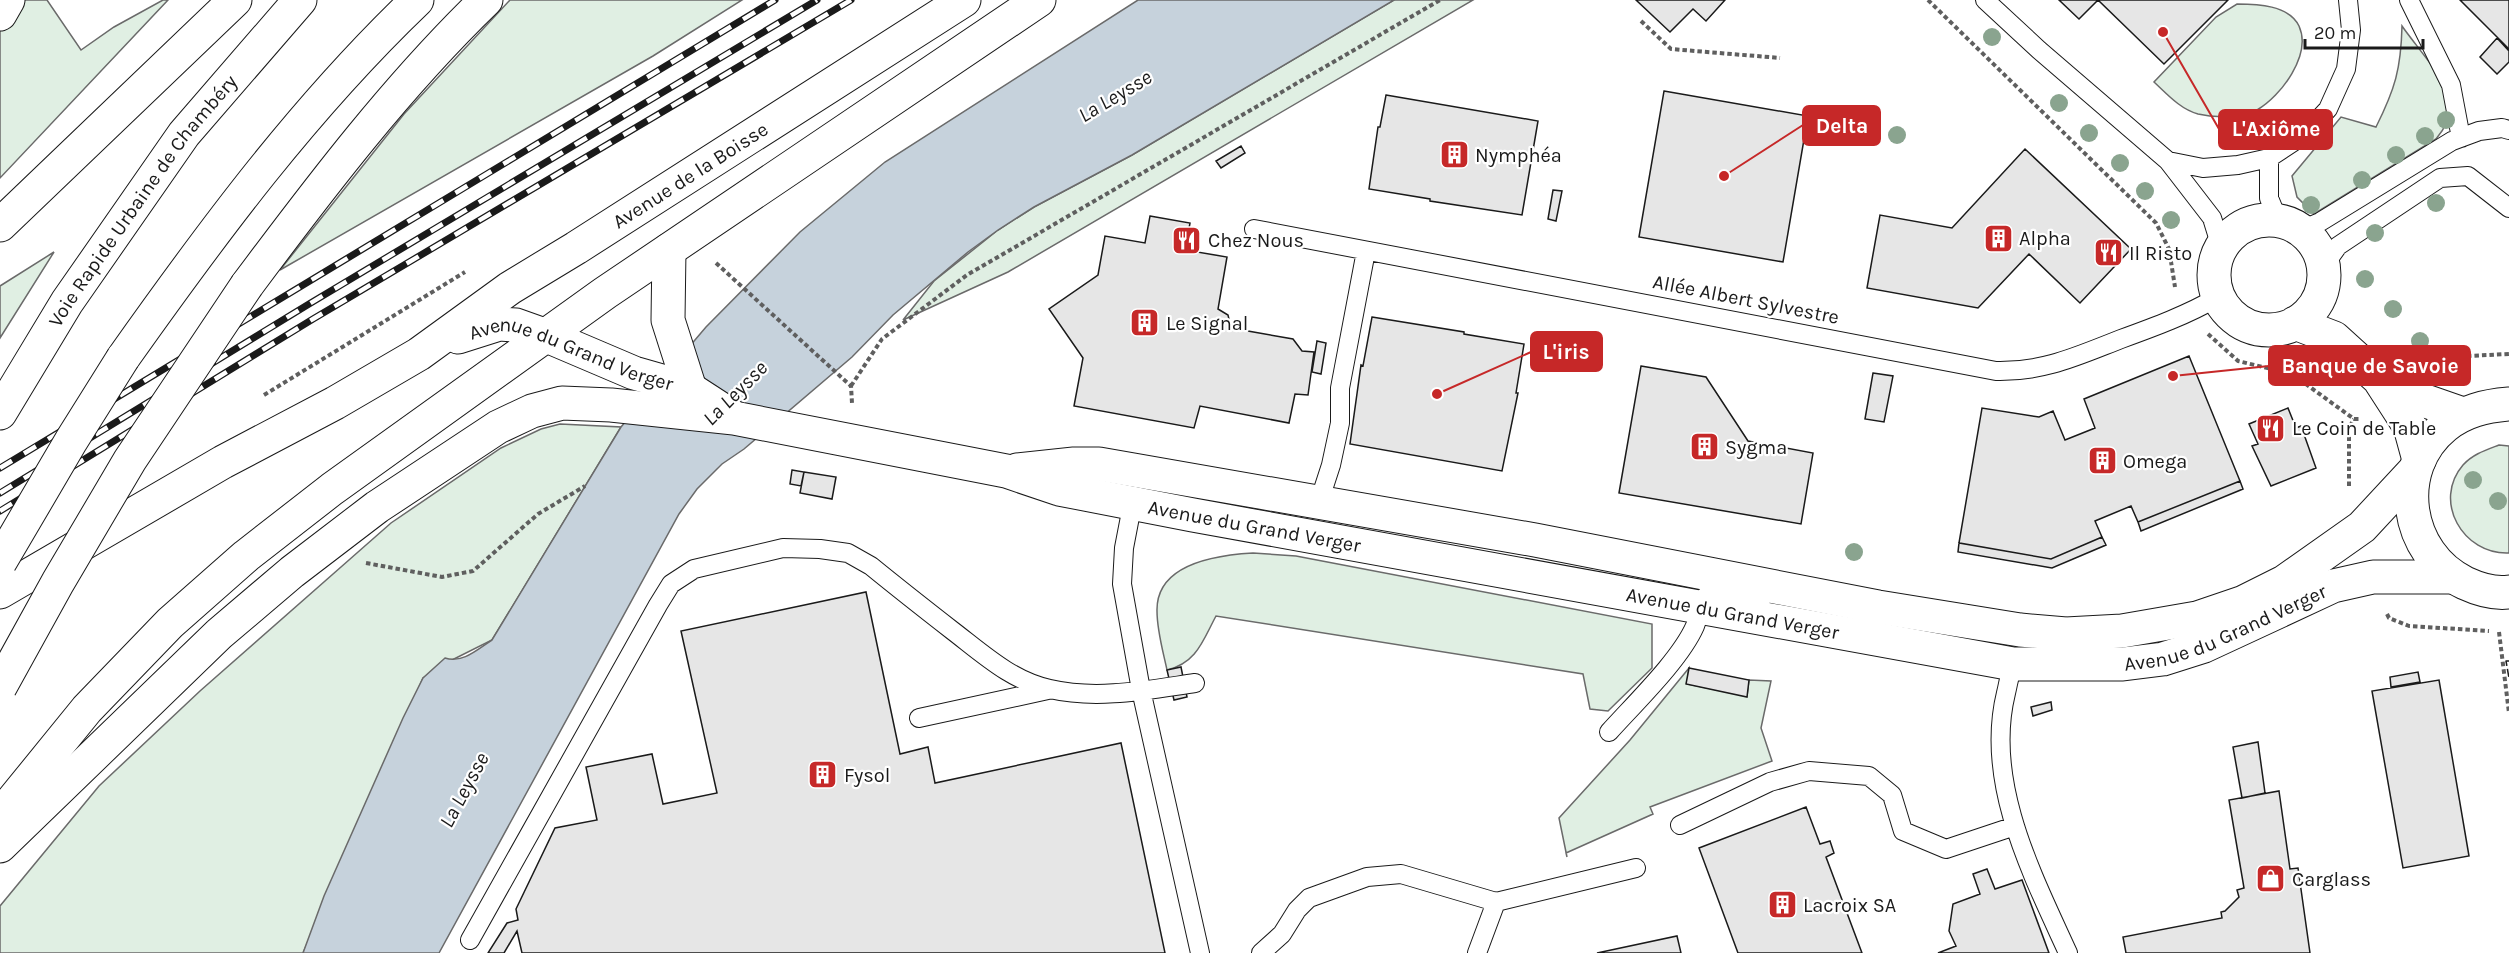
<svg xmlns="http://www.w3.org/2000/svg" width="2509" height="953" viewBox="0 0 2509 953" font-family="Karla,sans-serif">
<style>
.green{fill:#e0efe3;stroke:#6a6a6a;stroke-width:1.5}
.water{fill:#c6d2dc;stroke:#6a6a6a;stroke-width:1.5}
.building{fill:#e6e6e6;stroke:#1a1a1a;stroke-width:1.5}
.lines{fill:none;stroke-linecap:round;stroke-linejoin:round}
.service-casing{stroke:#1a1a1a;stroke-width:20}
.minor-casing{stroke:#1a1a1a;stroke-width:35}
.primary-casing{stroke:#1a1a1a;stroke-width:35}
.trunk-casing{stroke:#1a1a1a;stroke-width:35}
.path{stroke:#5f5f5f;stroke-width:4;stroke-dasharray:4.5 3;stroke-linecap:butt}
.service{stroke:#fff;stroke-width:18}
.minor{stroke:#fff;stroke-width:33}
.primary{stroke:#fff;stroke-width:33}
.trunk{stroke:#fff;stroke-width:33}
.rail-casing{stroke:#1a1a1a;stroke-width:7}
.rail{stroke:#fff;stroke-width:4.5;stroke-dasharray:14;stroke-linecap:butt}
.trunk-bridge-casing{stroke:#1a1a1a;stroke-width:35;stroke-linecap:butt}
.trunk-bridge{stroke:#fff;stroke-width:33}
.fence{stroke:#1a1a1a;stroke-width:1.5;stroke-dasharray:8 3;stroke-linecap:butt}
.tree{fill:#8aa48f}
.labels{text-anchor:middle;stroke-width:4.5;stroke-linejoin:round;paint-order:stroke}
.poi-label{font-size:20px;fill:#1a1a1a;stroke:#fff;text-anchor:start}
.street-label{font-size:20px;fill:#1a1a1a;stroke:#fff}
.water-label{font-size:21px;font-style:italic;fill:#1a1a1a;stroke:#fff}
.leader{fill:none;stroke:#c62828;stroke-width:2}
.callout-dot{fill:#c62828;stroke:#fff;stroke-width:2}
.callout{fill:#c62828;stroke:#c62828;stroke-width:2}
.callout-label{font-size:21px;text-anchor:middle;font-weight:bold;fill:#fff}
</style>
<rect width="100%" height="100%" fill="#fff"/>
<path class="green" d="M0,0H47L81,50L114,27L163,0H168L0,178Z
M510,0H742L653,56L280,270L404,114Z
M1394,0H1473L1008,272L903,320L934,281L998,230L1034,207L1132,155Z
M2237,4C2257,4 2289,5 2299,26C2312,55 2281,96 2257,110C2242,118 2215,118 2198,114C2180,109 2167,94 2154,82L2216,17Z
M2402,26C2413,42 2442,76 2448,91C2455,109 2447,126 2436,139L2314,214L2297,197L2292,176L2341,117L2376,127C2395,89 2401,69 2402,26Z
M54,252L0,338V286Z
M560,424L621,427L492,640L452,660L423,678L303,953H0V906L99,786L200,691L391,523L501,448L541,429Z
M2499,445L2509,446V553C2463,555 2432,501 2463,465C2473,454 2486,450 2499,445Z
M1253,553L1296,556L1652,624V668L1608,711L1590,709L1583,674L1216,616C1203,640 1197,663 1167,670C1163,651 1157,631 1157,611C1156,563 1218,555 1253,553Z
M1689,668L1687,684L1747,696L1749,680L1771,681L1761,728L1772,761L1650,807L1653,814L1566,853L1567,857L1559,818L1630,740Z"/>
<path class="water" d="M1138,0H1394L1132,155L1034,207L998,230L968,252L893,315L852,357L744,449L722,464L697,489L679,514L439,953H303L324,896L403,718L423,678L445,658C462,664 478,649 492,640L621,427L706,327L800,232L885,162Z"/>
<path class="building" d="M1636,0H1725L1706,21L1693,9L1670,32Z
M2059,0H2098L2079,19Z
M2098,0H2228L2164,64Z
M2460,0H2509V49Z
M2497,38L2509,51V62L2497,74L2480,57Z
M1664,91L1808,116L1783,262L1639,237Z
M1386,95L1538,121L1522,215L1430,201V199L1369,189L1378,127H1380Z
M1241,146L1245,153L1221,168L1216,161Z
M2025,149L2131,249L2080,303L2029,254L1978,308L1867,288L1880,215L1952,228Z
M1553,190L1562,191L1556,221L1548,219Z
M1150,216L1190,223L1185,250L1227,257L1218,309L1228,315L1231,328L1293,339L1302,351L1314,352L1308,395L1295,394L1289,423L1200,406L1194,428L1074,406L1083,358L1049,309L1098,275L1105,236L1145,243Z
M1372,317L1464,332V334L1524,344L1516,393H1518L1502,471L1350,444L1361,365L1363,366Z
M1317,341L1326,343L1321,374L1312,372Z
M2189,356L2240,481L2138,522L2131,506L2095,521L2102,537L2051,559L1959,543L1982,408L2039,417L2053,411L2065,440L2095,428L2084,399Z
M1641,366L1706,377L1748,441L1813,453L1801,524L1619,493Z
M1873,373L1893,376L1884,422L1865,419Z
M2288,408L2296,428L2301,426L2316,468L2271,486L2252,446L2258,444L2249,424Z
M792,470L804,472L801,486L790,484Z
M804,472L836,477L832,499L800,493Z
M2240,481L2243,489L2141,531L2138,522Z
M2102,537L2106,545L2052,568L1958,552L1959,543L2051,559Z
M866,592L900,754L928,747L935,783L1121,743L1165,953H522L517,931L504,953H488L507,923L518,920L516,909L555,828L597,820L586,767L652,754L663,804L717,793L681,631Z
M1181,667L1187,697L1174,700L1167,670Z
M1689,668L1749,680L1747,697L1686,684Z
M2418,672L2420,682L2391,687L2390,677Z
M2439,680L2469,856L2403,868L2372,691Z
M2051,702L2052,710L2033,716L2031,707Z
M2258,742L2265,793L2242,798L2233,747Z
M2279,791L2290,869L2298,868L2310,953H2126L2123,937L2222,918L2221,912L2225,911L2239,897L2237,890L2244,888L2229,800Z
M1806,807L1820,844L1830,841L1834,853L1826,857L1862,953H1738L1699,848Z
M1987,869L1995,889L2022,880L2049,953H1938L1956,946L1949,931L1953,904L1980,894L1973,874Z
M1677,936L1681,953H1597Z"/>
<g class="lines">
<defs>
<path id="service" d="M1985,0L2039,50L2168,161L2203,168L2238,165L2269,158L2304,135L2328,109L2346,69L2351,30L2348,0
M2409,0L2451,85L2461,138
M2269,158V198L2278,220
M2168,161L2212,218L2221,247
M1254,229L1996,371C2044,372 2077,356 2121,339C2154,327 2187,315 2218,297
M2301,230L2320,222L2452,141L2479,131L2502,128L2509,130
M2323,267L2338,246L2440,178L2468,176L2509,208
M1134,496L1124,548L1122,584L1141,690L1200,953
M1311,504L1319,502L1331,465L1340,423V388L1366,251
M2017,658C2010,668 2009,681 2006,693C1984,782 2032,874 2068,953
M919,718L1048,690
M1609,732C1635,703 1680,660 1695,626C1701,612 1698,602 1710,592L1761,600
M1680,825L1770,782L1809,771L1869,776L1892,795L1903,831L1946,849L2015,826
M1496,902L1636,868
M470,940L658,605L671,584L694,569L783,548L820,549L848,553L871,566C898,588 926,610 953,631C983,654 1012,681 1050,689C1097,700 1147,690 1195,683
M1261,953L1282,934L1297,910L1309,898L1367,877L1401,874L1496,902L1477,953"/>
<path id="minor" d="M0,14L8,0
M2214 275a55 55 0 1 1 110 0a55 55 0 1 1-110 0Z
M2295,323L2334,338L2378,378L2417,398L2463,414
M2379,379L2410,427L2419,460"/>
<g id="primary">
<path d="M669,250L668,320L690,389"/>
<path id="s1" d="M458,337L499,324L516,325L547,336L634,373L690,389L730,415"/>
<path d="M2509,404C2485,406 2464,411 2445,426C2392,469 2405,554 2465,583C2478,589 2494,594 2509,592"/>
<path d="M1017,470L1074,464H1099L1535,540L1878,607L2020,630L2066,634L2122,631L2197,618L2244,602L2284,582L2362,527L2415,470"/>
<path id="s2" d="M0,592L223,462L335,403L419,354L510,288L576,248L964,0"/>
<path d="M0,816L87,709L170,623L246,556L332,489L605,293L1039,0"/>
<path id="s3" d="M0,846L219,634L292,572L377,507L498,427L532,411L562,403L611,405L734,418L1006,471L1059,489L1193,515L2013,664H2123L2163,659L2204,646L2333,586L2373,577H2452"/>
</g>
<g id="trunk">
<path d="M0,225L235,0"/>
<path d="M247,285C321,186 397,86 486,0"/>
<path d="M123,358C213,231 304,108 417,0"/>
<path id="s4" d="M0,413L67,302L184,134L300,0"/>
</g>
</defs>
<use href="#service" class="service-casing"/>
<use href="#minor" class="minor-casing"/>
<use href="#primary" class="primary-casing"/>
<use href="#trunk" class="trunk-casing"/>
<path class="path" d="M1928,0L2156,223L2169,249L2175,287
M1641,21L1671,49L1780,58
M716,263L851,386L852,403
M2208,334L2238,361L2292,374L2354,419H2360
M2438,364L2468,356L2509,354
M851,386L882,339L967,275L1440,0
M264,395L465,272
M2349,486V428L2354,419
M366,563L442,577L473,571L538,514L585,486
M2387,614L2389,618L2409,626L2489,631
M2499,632L2509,713"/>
<use href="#service" class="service"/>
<use href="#minor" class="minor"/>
<use href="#primary" class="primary"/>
<use href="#trunk" class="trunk"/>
<defs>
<path id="rail" d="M0,468L775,0
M0,493L309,304L817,0
M0,511L313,319L851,0"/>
</defs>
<use href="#rail" class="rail-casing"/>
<use href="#rail" class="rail"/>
<defs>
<path id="trunk-bridge" d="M0,562L71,441L123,358
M0,687L58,582L130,460L247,285"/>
</defs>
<use href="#trunk-bridge" class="trunk-bridge-casing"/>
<use href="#trunk-bridge" class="trunk-bridge"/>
<path class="fence" d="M2509,661H2506L2509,678"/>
</g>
<g class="tree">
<circle cx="1992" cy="37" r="9"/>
<circle cx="2059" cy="103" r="9"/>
<circle cx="2446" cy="120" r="9"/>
<circle cx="2089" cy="133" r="9"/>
<circle cx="1897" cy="135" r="9"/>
<circle cx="2425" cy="136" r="9"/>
<circle cx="2396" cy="155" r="9"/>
<circle cx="2120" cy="163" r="9"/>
<circle cx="2362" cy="180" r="9"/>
<circle cx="2145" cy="191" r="9"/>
<circle cx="2436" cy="203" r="9"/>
<circle cx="2311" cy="205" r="9"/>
<circle cx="2171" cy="220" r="9"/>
<circle cx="2375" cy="233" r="9"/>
<circle cx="2365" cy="279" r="9"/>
<circle cx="2393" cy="309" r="9"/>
<circle cx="2420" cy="341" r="9"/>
<circle cx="2473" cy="480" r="9"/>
<circle cx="2498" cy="501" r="9"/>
<circle cx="1854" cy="552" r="9"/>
</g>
<defs>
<symbol id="building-square" viewBox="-11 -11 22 22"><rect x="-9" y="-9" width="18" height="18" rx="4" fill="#c62828" stroke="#fff"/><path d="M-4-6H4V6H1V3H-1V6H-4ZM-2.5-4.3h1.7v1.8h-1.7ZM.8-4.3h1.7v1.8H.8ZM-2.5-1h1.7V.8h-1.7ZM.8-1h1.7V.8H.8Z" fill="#fff"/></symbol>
<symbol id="restaurant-square" viewBox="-11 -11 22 22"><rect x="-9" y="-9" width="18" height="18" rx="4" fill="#c62828" stroke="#fff"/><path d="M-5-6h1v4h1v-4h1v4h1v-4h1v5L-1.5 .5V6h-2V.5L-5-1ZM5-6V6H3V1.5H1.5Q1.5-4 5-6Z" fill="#fff"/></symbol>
<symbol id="shop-square" viewBox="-11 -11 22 22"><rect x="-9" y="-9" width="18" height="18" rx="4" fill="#c62828" stroke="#fff"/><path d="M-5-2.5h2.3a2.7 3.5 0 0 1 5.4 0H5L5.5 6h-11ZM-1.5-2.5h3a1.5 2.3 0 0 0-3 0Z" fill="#fff"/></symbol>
</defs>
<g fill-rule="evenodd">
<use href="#building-square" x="1438" y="138" width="33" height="33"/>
<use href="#building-square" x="1982" y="222" width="33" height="33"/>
<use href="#restaurant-square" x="1170" y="224" width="33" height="33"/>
<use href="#restaurant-square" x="2092" y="236" width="33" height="33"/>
<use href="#building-square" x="1128" y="306" width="33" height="33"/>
<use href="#restaurant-square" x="2254" y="412" width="33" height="33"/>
<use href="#building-square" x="1688" y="430" width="33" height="33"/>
<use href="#building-square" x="2086" y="444" width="33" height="33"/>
<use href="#building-square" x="806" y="758" width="33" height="33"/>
<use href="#shop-square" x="2254" y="862" width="33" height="33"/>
<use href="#building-square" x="1766" y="888" width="33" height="33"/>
</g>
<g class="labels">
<g class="poi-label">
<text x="1475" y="162">Nymphéa</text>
<text x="2019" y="245">Alpha</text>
<text x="1208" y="247">Chez Nous</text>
<text x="2129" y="260">Il Risto</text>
<text x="1166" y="330">Le Signal</text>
<text x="2292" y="435">Le Coin de Table</text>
<text x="1725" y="454">Sygma</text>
<text x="2123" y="468">Omega</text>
<text x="844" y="782">Fysol</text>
<text x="2292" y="886">Carglass</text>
<text x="1803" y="912">Lacroix SA</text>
</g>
<g class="street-label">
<text dy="7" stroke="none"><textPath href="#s2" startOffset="807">Avenue de la Boisse</textPath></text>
<text dy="7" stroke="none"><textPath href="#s4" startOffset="256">Voie Rapide Urbaine de Chambéry</textPath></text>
<text transform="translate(1746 299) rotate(11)" y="7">Allée Albert Sylvestre</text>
<text dy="7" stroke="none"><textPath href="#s1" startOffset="120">Avenue du Grand Verger</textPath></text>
<text dy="7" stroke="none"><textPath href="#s3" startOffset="1426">Avenue du Grand Verger</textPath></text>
<text dy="7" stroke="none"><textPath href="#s3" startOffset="1912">Avenue du Grand Verger</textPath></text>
<text dy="7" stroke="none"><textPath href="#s3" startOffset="2416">Avenue du Grand Verger</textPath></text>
</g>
<g class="water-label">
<text transform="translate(1115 96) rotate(-31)" y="7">La Leysse</text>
<text transform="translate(735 393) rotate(-45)" y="7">La Leysse</text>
<text transform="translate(464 790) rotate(-62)" y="7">La Leysse</text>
</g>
</g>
<path class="leader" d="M1724 176L1803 125M2163 32L2219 129M1437 394L1531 352M2173 376L2269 366"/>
<g class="callout-dot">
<circle cx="1724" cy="176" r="6"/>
<circle cx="2163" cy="32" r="6"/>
<circle cx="1437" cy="394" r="6"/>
<circle cx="2173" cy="376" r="6"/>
</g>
<g class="callout">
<rect x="1803" y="106" width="77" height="39" rx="6"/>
<rect x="2219" y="110" width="113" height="39" rx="6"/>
<rect x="1531" y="332" width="71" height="39" rx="6"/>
<rect x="2269" y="346" width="201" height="39" rx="6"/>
</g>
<g class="callout-label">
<text x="1842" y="133">Delta</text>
<text x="2276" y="136">L'Axiôme</text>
<text x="1566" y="359">L'iris</text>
<text x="2370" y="373">Banque de Savoie</text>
</g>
<path d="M2305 39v9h118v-9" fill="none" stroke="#1a1a1a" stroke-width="3"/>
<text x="2314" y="39" font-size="18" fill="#1a1a1a" stroke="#ffffff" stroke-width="4.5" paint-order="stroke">20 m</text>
</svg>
